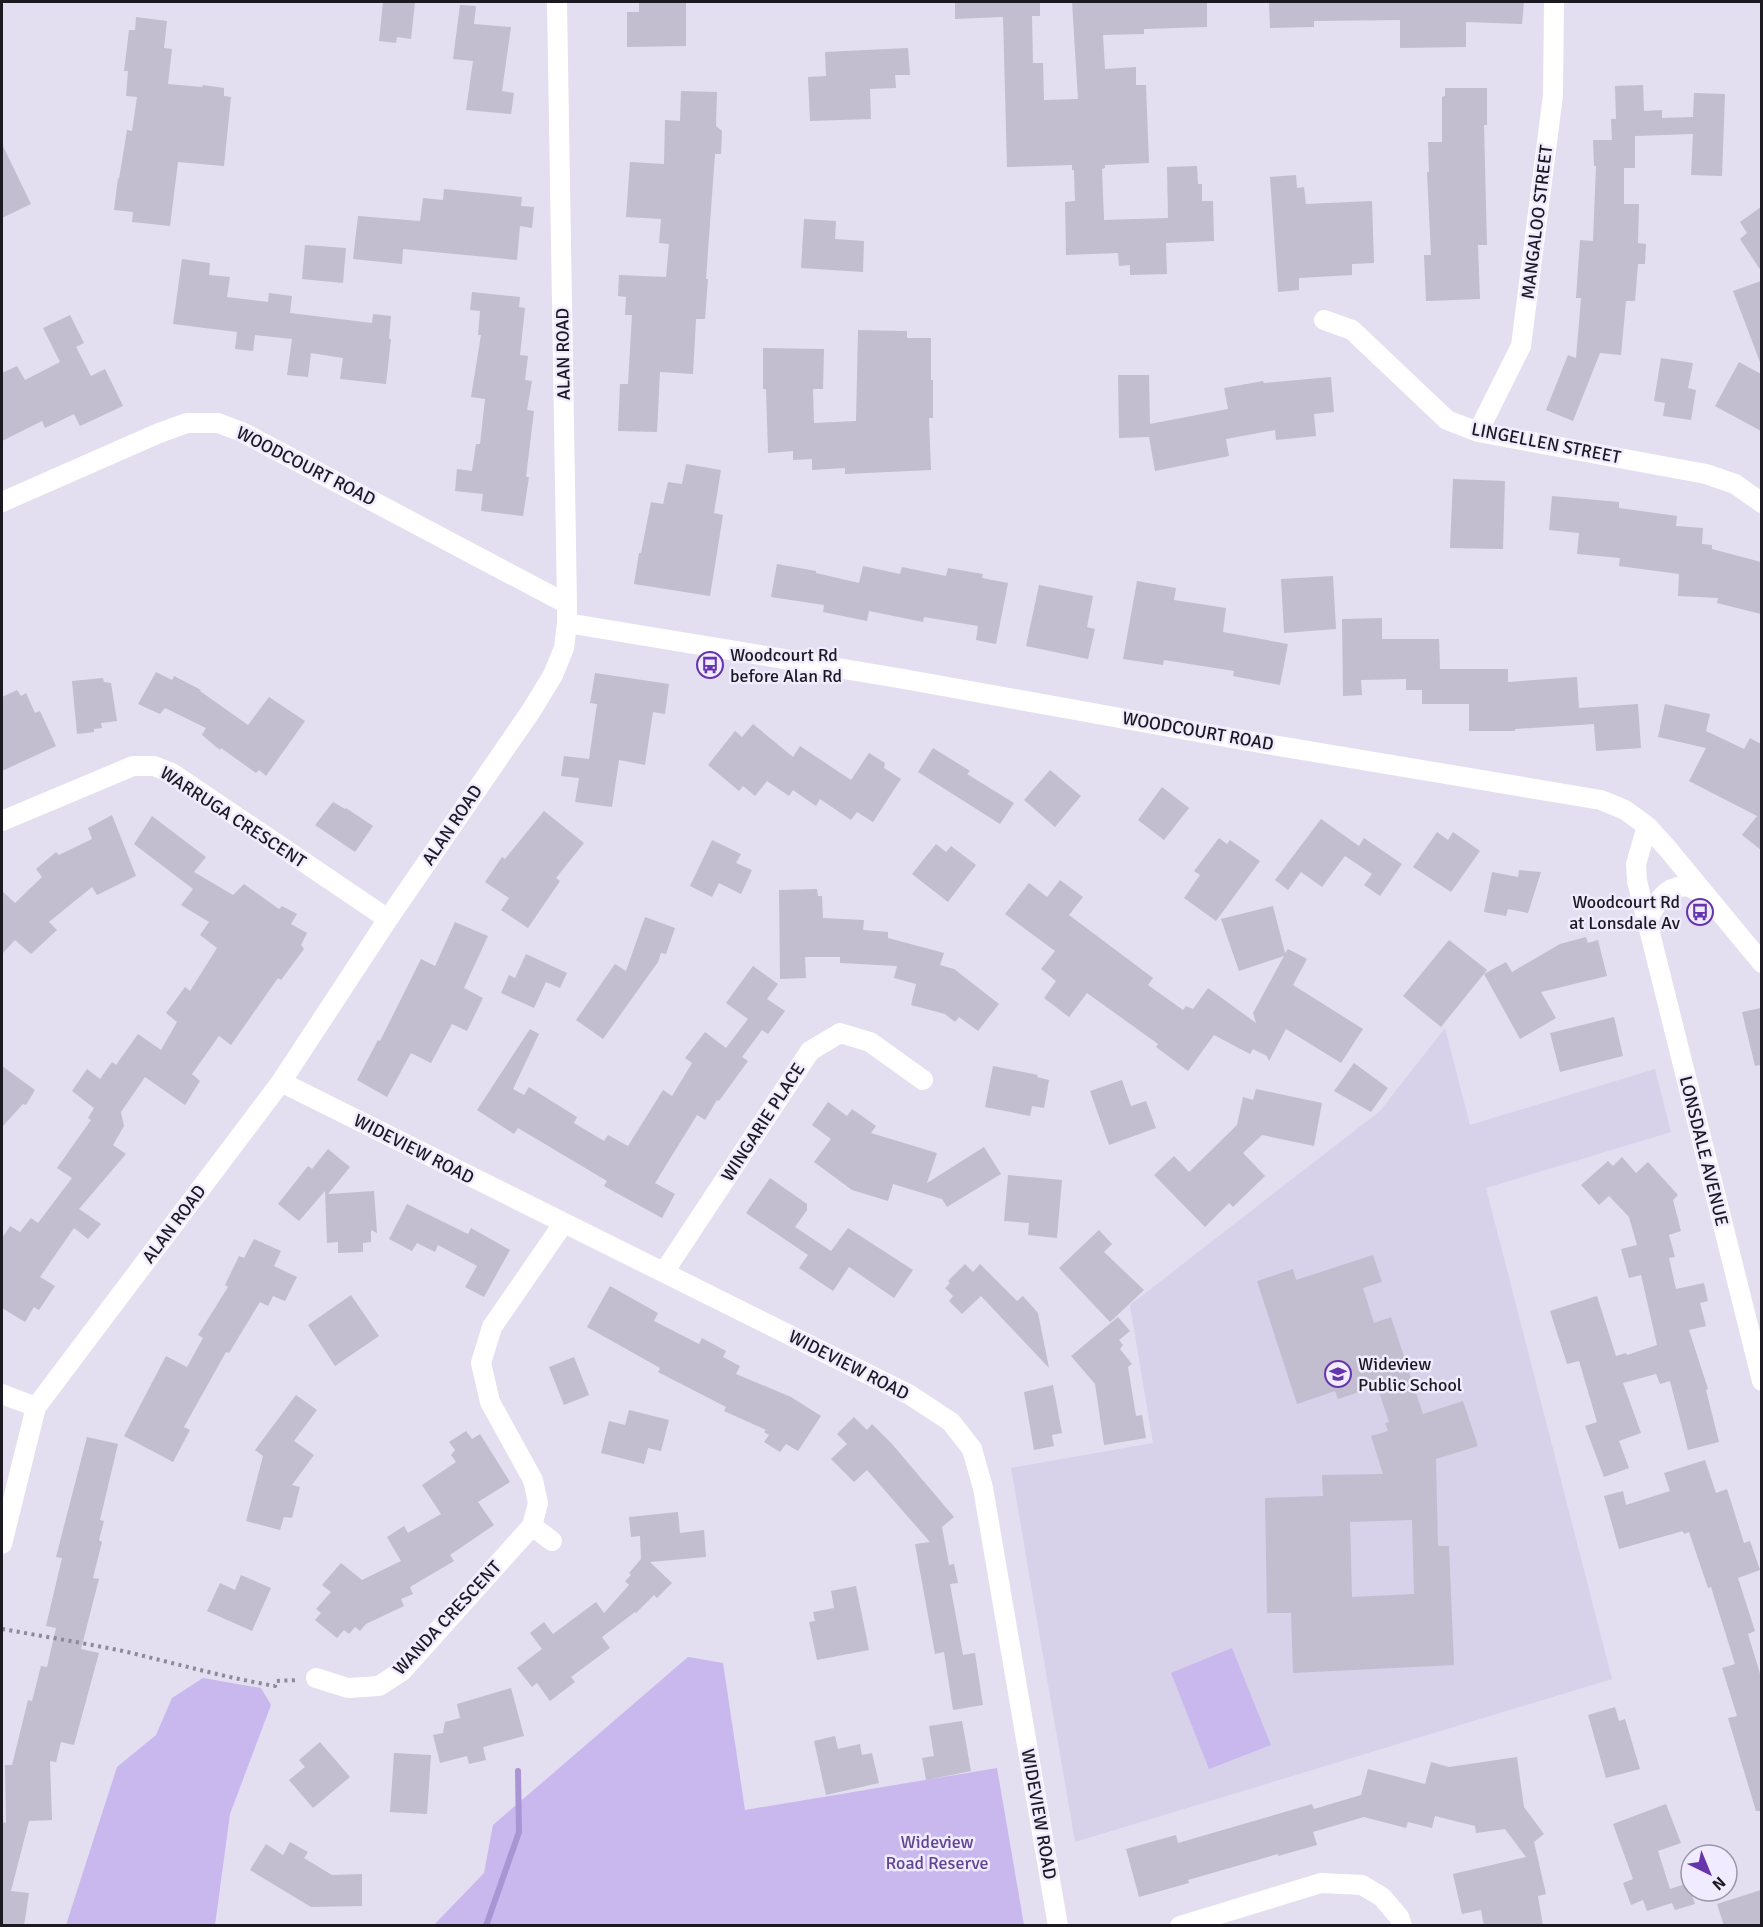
<svg xmlns="http://www.w3.org/2000/svg" width="1763" height="1927" viewBox="0 0 1763 1927" font-family="Signika,sans-serif">
<style>
.built{fill:#d8d1ea}
.green{fill:#c8b8ee}
.lines{fill:none;stroke-linecap:round;stroke-linejoin:round}
.stream{stroke:#a995d4;stroke-width:6}
.building{fill:#c2bdcf;fill-rule:evenodd}
.path{stroke:#8d8a96;stroke-width:4;stroke-dasharray:3 4.5;stroke-linecap:butt}
.street{stroke:#fff;stroke-width:20}
.labels{text-anchor:middle;stroke-width:5;stroke-linejoin:round;paint-order:stroke}
.street-label{font-size:18px;fill:#1c1a20;stroke:#f0ebfe}
.poi-label{font-size:18px;fill:#1c1a20;stroke:#f0ebfe;text-anchor:start}
.park-label{font-size:18px;fill:#614592;stroke:#f0ebfe}
</style>
<rect width="100%" height="100%" fill="#e3def0"/>
<path class="built" d="M1445,1028L1470,1125L1655,1069L1671,1132L1486,1188L1612,1679L1075,1842L1011,1468L1153,1443L1130,1305L1380,1111Z"/>
<path class="green" d="M1232,1648L1271,1745L1209,1769L1171,1673Z
M688,1657L723,1663L745,1810L997,1768L1024,1925L433,1926L484,1873L493,1825Z
M203,1678L261,1688L271,1705L230,1814L215,1925H66L117,1767L156,1735L172,1698Z"/>
<g class="lines">
<path class="stream" d="M486,1926L519,1832L518,1771"/>
</g>
<path class="building" d="M383,2H415L411,39L397,37L396,43L379,41Z
M639,2H686V46L627,47V12H639Z
M955,2H1040V16H1032L1033,63H1043L1044,100L1078,99L1072,2H1207V27L1144,29V34L1103,35L1105,69L1136,67V85H1146L1149,163L1105,165V168L1102,169L1104,220L1168,218L1167,167L1197,166L1198,184H1202V201H1213L1214,241L1166,243L1167,274L1130,275V265L1119,266L1118,253L1066,255L1065,202L1075,201L1074,170H1072V165L1007,167L1003,17L955,19Z
M1269,2H1524L1522,24L1466,22V47L1400,48V20L1314,21V27L1270,28Z
M460,5L476,6L474,24L511,27L502,91L514,93L511,114L466,110L473,61L453,59Z
M136,17L167,21L164,48L172,49L168,84L202,87L203,85L224,88V96L231,97L224,166L178,162L170,226L132,222L133,212L114,210L118,178L119,179L127,130L132,131L137,97L126,96L128,71H124L129,30H135Z
M908,48L910,75H895L896,88L870,89L871,119L810,121L808,77L826,76L825,52Z
M1643,85L1644,111L1662,110V118L1693,117L1694,93L1725,94L1722,176L1691,175L1693,134L1635,136V168H1624V204H1639L1638,243L1646,244L1645,264H1638L1635,301H1626L1621,355L1600,353L1573,421L1546,410L1568,355L1576,358L1581,298H1576L1580,240L1593,241L1596,166H1594L1593,140H1612L1611,119H1616L1615,86Z
M1445,88H1487V125H1484L1487,245H1478L1480,299L1426,301L1424,255H1431L1427,172H1429L1428,142H1442V97L1445,96Z
M681,91L717,92L716,126L722,131L721,154H715L706,279H708L705,319H696L693,374L660,372L657,432L618,431L620,384H628L632,315H625L626,297L618,296L619,275L666,277L669,244L659,243L661,219L626,217L630,162L664,164L665,120L680,121Z
M2,144L31,204L2,218Z
M1296,175L1297,188L1304,187L1306,204L1372,201L1374,263L1352,264V275L1299,278V290L1278,292L1270,177Z
M444,189L522,197L521,206L534,207L532,228L520,226L517,260L403,249L402,264L353,259L358,216L420,221L423,198L443,200Z
M1761,207V271L1740,239L1747,233L1740,222Z
M804,219L836,221L835,239L864,241L863,272L801,268Z
M305,245L346,248L343,283L302,279Z
M182,259L210,263L209,275L230,277L227,297L268,302L269,293L292,296L290,313L372,323L373,314L391,316L389,339H391L386,384L340,379L343,358L311,353L308,377L287,375L292,339L255,335L253,351L235,349L237,332L173,324Z
M1761,281V362H1760L1733,291Z
M472,292L520,297L519,307L525,308L520,355L528,356L525,380L532,381L527,410L534,411L526,477H529L523,516L481,511L483,494L455,491L457,469L472,471L476,444H480L485,399L471,397L481,335H478L480,311L470,310Z
M70,315L84,343L76,347L91,376L105,369L123,406L80,426L74,414L45,428L42,421L2,441V373L17,366L25,380L60,362L43,328Z
M858,330L907,331V338H931V380H933V418H929L931,470L845,474V468L812,470V459L793,460V451L768,453L766,389H763V348L824,349L823,389H813L814,423L856,421Z
M1661,358L1693,363L1688,388L1696,390L1691,420L1663,416L1665,403L1654,401Z
M1739,362L1761,374V431L1715,406Z
M1118,375H1149L1150,424L1228,409L1224,388L1263,381L1264,383L1331,377L1334,412L1314,414L1316,436L1276,440L1275,430L1226,439L1229,456L1155,471L1149,437L1119,438Z
M686,464L721,470L714,513L723,515L710,596L634,584L639,553H641L651,502L663,504L668,482L682,484Z
M1453,479L1505,481L1503,549L1450,548Z
M1552,496L1619,502V508L1677,516L1676,526L1703,528L1702,544L1712,545V549L1761,562V614L1717,603L1718,598L1678,596L1679,574L1619,566L1620,558L1577,554L1579,533L1549,530Z
M777,564L816,571V573L859,583L863,566L900,574L902,567L946,576L948,568L983,574L982,578L1008,583L996,644L976,640L978,626L924,617L923,622L869,611L867,621L823,612L824,605L771,597Z
M1333,576L1336,629L1284,633L1281,579Z
M1137,581L1176,588L1174,600L1226,608L1223,632L1288,644L1280,685L1233,676L1234,671L1164,660L1163,665L1123,659Z
M1039,585L1093,596L1087,627L1095,629L1088,659L1026,646Z
M1382,618V639H1439L1440,669H1508V682L1577,677L1579,708L1638,704L1641,748L1596,751L1594,724L1515,729V731H1469V704H1422V690H1406V679L1361,680L1362,695L1343,696L1342,619Z
M156,672L172,680L174,676L201,690L200,691L248,725L269,697L305,721L266,776L259,770L256,773L221,748L220,750L202,735L206,728L165,708L160,714L138,704Z
M595,673L669,684L665,714L653,712L645,765L619,760L612,807L575,802L579,778L561,776L564,756L589,759L597,704L590,703Z
M103,678L104,682L111,683L117,721L101,723L102,728L94,729V732L77,734L72,681Z
M17,690L21,696L26,693L35,713L40,711L56,746L2,771V697Z
M1665,704L1710,714L1706,731L1744,749L1750,738L1761,744V850L1742,835L1757,816L1689,781L1706,748L1658,737Z
M753,724L793,757L800,746L851,780L869,753L885,763L884,768L901,779L873,822L857,812L851,820L820,799L816,806L793,790L789,796L767,781L755,796L743,786L739,791L708,765L735,731L742,737Z
M933,748L970,771L967,774L1014,803L1000,824L918,772Z
M1050,770L1081,796L1055,827L1024,800Z
M1162,787L1189,808L1164,840L1138,820Z
M333,802L345,809L346,808L373,826L355,852L315,825Z
M544,811L584,843L556,878L560,881L528,928L501,910L509,898L485,882L502,857L505,859Z
M112,815L136,876L97,895L92,887L49,922L57,930L31,954L15,940L2,954V891L15,903L42,877L36,869L56,852L59,855L92,839L88,828Z
M152,816L206,857L194,872L233,895L244,884L279,909L282,906L297,914L291,924L307,933L301,945L304,949L281,980L278,978L231,1045L219,1036L192,1074L200,1081L185,1105L145,1077L121,1112L124,1126L113,1145L126,1154L79,1209L101,1224L88,1239L74,1228L40,1277L55,1286L39,1310L34,1307L25,1322L2,1308V1238L10,1226L20,1232L31,1218L38,1223L72,1178L57,1168L91,1120L88,1118L94,1108L72,1091L87,1069L100,1079L112,1062L116,1065L138,1034L161,1050L177,1022L166,1013L185,987L190,991L217,948L200,935L209,922L181,905L193,889L134,844Z
M1321,819L1359,846L1364,838L1402,864L1380,896L1364,885L1372,874L1345,856L1322,887L1301,872L1288,890L1275,880Z
M1437,832L1448,840L1453,832L1480,851L1451,892L1413,867Z
M1219,838L1227,844L1230,840L1260,861L1216,921L1184,898L1200,875L1194,871Z
M712,840L741,854L736,863L752,870L741,894L719,883L712,897L690,886Z
M936,844L946,852L951,846L976,865L948,902L912,874Z
M1519,870L1541,872L1528,913L1508,909L1506,916L1484,912L1492,872L1518,877Z
M1060,880L1083,897L1069,915L1153,978L1148,985L1183,1010L1186,1006L1193,1009L1208,988L1256,1023L1253,1013L1284,956L1239,971L1221,919L1273,906L1285,953L1288,949L1307,959L1293,985L1363,1029L1341,1063L1286,1029L1269,1061L1267,1056L1253,1049L1250,1054L1214,1035L1188,1071L1156,1047L1158,1044L1087,993L1069,1017L1044,998L1056,981L1041,969L1055,951L1005,914L1029,883L1047,897Z
M817,889L818,896H822L823,918L864,920L863,930L888,932V938L944,953L940,965L954,969L999,1004L978,1031L959,1017L955,1022L945,1014L911,1005L916,984L894,978L897,966L840,963V957H805L806,978L780,979L779,890Z
M645,917L675,928L666,954L661,953L658,962L603,1039L576,1020L615,964L626,971Z
M455,922L488,936L464,988L483,998L467,1031L452,1024L431,1063L411,1053L387,1097L357,1080L378,1040L380,1041L421,959L435,966Z
M1586,937L1588,943L1598,940L1607,976L1541,992L1556,1018L1520,1039L1484,974L1506,962L1512,972L1560,944Z
M1449,940L1487,970L1441,1027L1403,996Z
M526,954L567,973L560,988L546,982L534,1008L501,993L509,975L515,978Z
M753,966L778,984L767,999L785,1011L768,1034L762,1030L742,1057L748,1061L719,1101L717,1100L705,1120L697,1115L655,1183L675,1194L662,1218L604,1186L607,1181L518,1128L514,1134L477,1110L530,1029L539,1034L513,1089L524,1095L529,1087L577,1117L574,1123L604,1141L608,1135L628,1146L663,1090L672,1096L692,1063L685,1058L705,1032L726,1048L748,1019L726,1003Z
M1761,1008V1065L1755,1066L1742,1012Z
M1614,1017L1623,1056L1560,1072L1550,1033Z
M1354,1063L1388,1088L1371,1112L1334,1091Z
M2,1066L35,1090L26,1105L23,1104L2,1127Z
M993,1066L1038,1075L1037,1077L1049,1080L1044,1108L1032,1106L1030,1116L985,1107Z
M1122,1080L1131,1106L1146,1101L1156,1128L1109,1145L1090,1091Z
M1256,1089L1322,1103L1314,1146L1262,1135L1243,1153L1265,1176L1233,1207L1229,1203L1205,1227L1154,1175L1174,1156L1189,1172L1237,1125L1243,1097L1253,1100Z
M828,1102L847,1116L852,1109L876,1126L871,1133L937,1153L927,1183L984,1147L1001,1174L947,1207L942,1199L893,1184L888,1201L852,1190L814,1162L831,1139L812,1125Z
M328,1149L350,1167L328,1194L374,1191L377,1233L371,1230V1242L363,1243V1252L338,1253V1242L327,1243L325,1191L299,1221L278,1204L308,1166L312,1169Z
M1622,1157L1636,1173L1648,1162L1678,1195L1673,1200L1681,1231L1669,1235L1675,1257L1669,1258L1676,1289L1704,1283L1708,1301L1700,1303L1706,1326L1689,1330L1708,1389L1706,1390L1719,1442L1688,1450L1670,1381L1660,1384L1656,1374L1623,1383L1641,1433L1619,1441L1629,1468L1604,1477L1585,1426L1597,1422L1579,1361L1567,1364L1550,1311L1597,1296L1616,1356L1626,1353L1627,1355L1657,1345L1641,1275L1629,1278L1621,1249L1637,1245L1629,1217L1609,1196L1599,1205L1581,1185L1608,1161L1613,1166Z
M1008,1175L1062,1180L1057,1238L1028,1235L1029,1223L1004,1221Z
M770,1178L807,1204V1210L795,1227L831,1251L848,1228L913,1270L894,1298L849,1267L833,1291L799,1268L808,1255L746,1213Z
M407,1204L468,1234L471,1228L510,1250L484,1297L465,1287L477,1266L438,1245L435,1252L417,1243L412,1251L389,1239Z
M1099,1230L1112,1244L1104,1252L1144,1290L1110,1322L1059,1268Z
M254,1239L281,1251L274,1266L297,1277L285,1301L273,1296L268,1306L260,1302L229,1353L226,1352L184,1427L190,1430L173,1462L124,1436L166,1356L187,1367L203,1338L198,1335L228,1287L225,1285L239,1256L244,1258Z
M1373,1255L1382,1282L1363,1288L1374,1323L1391,1317L1423,1414L1463,1401L1478,1446L1436,1459L1438,1546H1449L1454,1665L1293,1673L1291,1613H1267L1265,1498L1323,1496L1322,1475L1383,1474L1371,1436L1388,1431L1385,1423L1389,1422L1377,1386L1338,1399L1335,1391L1297,1404L1257,1281L1293,1269L1296,1280ZM1412,1520L1414,1594L1352,1597L1350,1522Z
M965,1264L973,1272L980,1264L1017,1301L1023,1296L1038,1313L1049,1368L981,1296L962,1314L949,1301L953,1296L945,1288L950,1283L948,1281Z
M610,1286L658,1313L654,1321L699,1344L702,1338L726,1351L723,1357L740,1366L736,1374L791,1397L821,1416L798,1451L786,1444L780,1452L764,1442L769,1435L764,1432L766,1430L724,1411L726,1407L658,1372L660,1368L587,1327Z
M351,1295L379,1336L335,1366L308,1325Z
M1118,1317L1130,1331L1119,1340L1123,1345L1120,1349L1132,1364L1128,1367L1136,1416L1142,1415L1146,1438L1104,1445L1095,1384L1071,1356Z
M574,1357L589,1395L564,1405L549,1367Z
M1053,1385L1062,1433L1052,1435L1054,1446L1034,1450L1024,1392Z
M296,1395L317,1410L294,1441L314,1455L292,1485L300,1487L292,1518L284,1517L280,1530L246,1521L263,1456L255,1450Z
M629,1410L669,1420L661,1451L648,1448L644,1464L601,1453L609,1421L625,1425Z
M854,1417L867,1430L872,1424L892,1444L954,1517L942,1527L949,1565L954,1564L958,1583L950,1584L963,1655L975,1653L983,1705L953,1710L944,1652L935,1654L915,1544L930,1542L867,1470L854,1482L831,1459L847,1444L837,1434Z
M466,1431L472,1439L480,1434L510,1482L478,1502L494,1525L450,1555L454,1561L410,1587L413,1594L401,1599L404,1606L366,1624L360,1631L355,1627L349,1634L344,1630L337,1638L315,1620L321,1613L316,1609L331,1592L322,1585L341,1563L362,1580L401,1561L387,1537L404,1526L408,1533L441,1514L422,1485L456,1462L451,1455L455,1450L449,1442Z
M87,1437L118,1444L100,1520L104,1521L99,1540L102,1542L93,1578L99,1579L81,1649L99,1653L74,1745L61,1742L56,1762L50,1761L52,1820L29,1821L11,1891L29,1893L24,1926H2V1822L6,1823L5,1765H12L28,1700L32,1701L41,1666L47,1667L56,1628L46,1626L62,1558L56,1557Z
M1705,1460L1716,1493L1727,1489L1744,1543L1750,1541L1760,1570L1738,1578L1755,1631L1748,1634L1761,1677V1811H1756L1728,1718L1737,1716L1722,1668L1735,1664L1711,1587L1708,1588L1689,1532L1684,1534L1683,1531L1619,1549L1604,1496L1623,1491L1626,1505L1670,1491L1664,1473Z
M678,1512L680,1533L704,1530L706,1557L650,1562L672,1583L657,1598L654,1595L636,1613L635,1612L602,1637L610,1648L571,1677L575,1682L550,1701L537,1683L532,1687L517,1668L542,1649L530,1633L544,1622L553,1634L596,1602L604,1613L629,1585L625,1581L631,1575L629,1573L641,1559L640,1536L631,1537L629,1517Z
M241,1575L271,1588L252,1631L207,1611L220,1583L235,1590Z
M856,1586L869,1650L817,1660L809,1622L815,1621L813,1612L834,1608L831,1591Z
M511,1688L524,1736L483,1747L486,1760L469,1764L467,1756L440,1763L433,1735L443,1733L445,1722L460,1718L457,1704Z
M1615,1707L1619,1721L1625,1719L1640,1769L1606,1778L1588,1715Z
M962,1721L971,1771L926,1780L922,1758L934,1756L929,1726Z
M835,1736L838,1749L860,1744L862,1755L872,1753L879,1783L826,1795L814,1741Z
M320,1742L350,1777L313,1808L289,1780L305,1767L299,1760Z
M394,1753L431,1755L427,1814L390,1812Z
M1517,1757L1524,1807L1544,1834L1534,1842L1546,1894L1538,1896L1543,1926H1484L1481,1910L1462,1914L1453,1874L1526,1857L1505,1829L1476,1833L1475,1826L1435,1816L1432,1828L1408,1822L1406,1828L1364,1817L1313,1832L1317,1845L1278,1856V1854L1188,1880L1189,1883L1139,1897L1126,1849L1176,1835L1178,1843L1312,1804L1314,1809L1361,1795L1368,1769L1425,1784L1431,1762L1449,1767Z
M1666,1804L1681,1843L1658,1851L1670,1889L1688,1883L1695,1904L1675,1910L1672,1903L1647,1911L1643,1900L1631,1905L1623,1883L1633,1879L1613,1824Z
M290,1842L308,1852L304,1858L332,1875L362,1874V1906L311,1907L250,1870L266,1844L283,1855Z
M1761,1890V1926H1724L1717,1904Z"/>
<g class="lines">
<path class="path" d="M2,1629C42,1636 83,1643 123,1651C174,1663 223,1677 275,1686L276,1681L298,1680"/>
<path class="street" d="M1324,320L1352,330L1447,420L1478,432L1706,474L1735,484L1762,503
M1478,432L1521,346L1553,95L1554,2
M2,502L159,433L187,423H218L242,432L567,604
M567,623L898,678L1231,738L1601,800L1625,810L1647,826L1667,848L1762,963
M2,821L133,766H154L172,773L388,919
M1647,826L1636,864L1637,881L1762,1381
M1647,922C1655,905 1665,883 1689,887C1694,888 1701,894 1706,897
M281,1082L910,1395L951,1422L972,1449L983,1488L1058,1926
M664,1272L810,1051L840,1033L870,1042L923,1080
M2,1394L36,1407
M532,1526L552,1541
M2,1544L36,1407L281,1082L388,919L531,711L553,675L564,648L567,623V604L557,2
M316,1678L348,1688L379,1686L402,1671L532,1526L538,1503L533,1480L490,1402L481,1363L492,1327L563,1224
M1180,1926L1321,1883L1362,1885L1382,1897L1399,1917L1402,1926"/>
</g>
<defs>
<symbol id="bus-ring" viewBox="-11 -11 22 22"><circle r="9.5" fill="#f0ebfe" stroke="#6634ab" stroke-width="1.5"/><path d="M-5-6H5V4H4V6H2V4H-2V6H-4V4H-5ZM-3.5-4V0h7V-4ZM-3.5 1.2v1.5H-2V1.2ZM2 1.2v1.5H3.5V1.2Z" fill="#6634ab"/></symbol>
<symbol id="school-ring" viewBox="-11 -11 22 22"><circle r="9.5" fill="#f0ebfe" stroke="#6634ab" stroke-width="1.5"/><path d="M0-5L7-2L0 1L-7-2ZM-4 1L0 2.5L4 1V4Q0 6-4 4Z" fill="#6634ab"/></symbol>
</defs>
<g fill-rule="evenodd">
<use href="#bus-ring" x="695" y="650" width="30" height="30"/>
<use href="#bus-ring" x="1685" y="897" width="30" height="30"/>
<use href="#school-ring" x="1323" y="1359" width="30" height="30"/>
</g>
<g class="labels">
<g class="street-label">
<text transform="translate(1537 222) rotate(-83)" y="6">MANGALOO STREET</text>
<text transform="translate(563 354) rotate(-91)" y="6">ALAN ROAD</text>
<text transform="translate(1546 443) rotate(11)" y="6">LINGELLEN STREET</text>
<text transform="translate(306 466) rotate(27)" y="6">WOODCOURT ROAD</text>
<text transform="translate(1198 731) rotate(10)" y="6">WOODCOURT ROAD</text>
<text transform="translate(233 817) rotate(33)" y="6">WARRUGA CRESCENT</text>
<text transform="translate(452 825) rotate(-56)" y="6">ALAN ROAD</text>
<text transform="translate(763 1122) rotate(-57)" y="6">WINGARIE PLACE</text>
<text transform="translate(414 1149) rotate(27)" y="6">WIDEVIEW ROAD</text>
<text transform="translate(1704 1151) rotate(76)" y="6">LONSDALE AVENUE</text>
<text transform="translate(174 1224) rotate(-53)" y="6">ALAN ROAD</text>
<text transform="translate(849 1365) rotate(27)" y="6">WIDEVIEW ROAD</text>
<text transform="translate(447 1618) rotate(-47)" y="6">WANDA CRESCENT</text>
<text transform="translate(1039 1814) rotate(80)" y="6">WIDEVIEW ROAD</text>
</g>
<g class="poi-label">
<text x="730" y="661">Woodcourt Rd<tspan x="730" dy="21">before Alan Rd</tspan></text>
<text x="1680" y="908" text-anchor="end">Woodcourt Rd<tspan x="1680" dy="21">at Lonsdale Av</tspan></text>
<text x="1358" y="1370">Wideview<tspan x="1358" dy="21">Public School</tspan></text>
</g>
<g class="park-label">
<text x="937" y="1848">Wideview<tspan x="937" dy="21">Road Reserve</tspan></text>
</g>
</g>
<rect width="1763" height="1927" fill="none" stroke="#1c1a20" stroke-width="6"/>
<g transform="translate(1709 1873) rotate(137)"><circle r="28" fill="#f0ebfe" stroke="#9b97a5" stroke-width="1.5"/>
<path d="M0-4.5L10 22L0 15L-10 22Z" fill="#6634ab"/>
<text y="-9" font-size="16" font-weight="bold" text-anchor="middle" fill="#1c1a20">N</text>
</g>
</svg>
